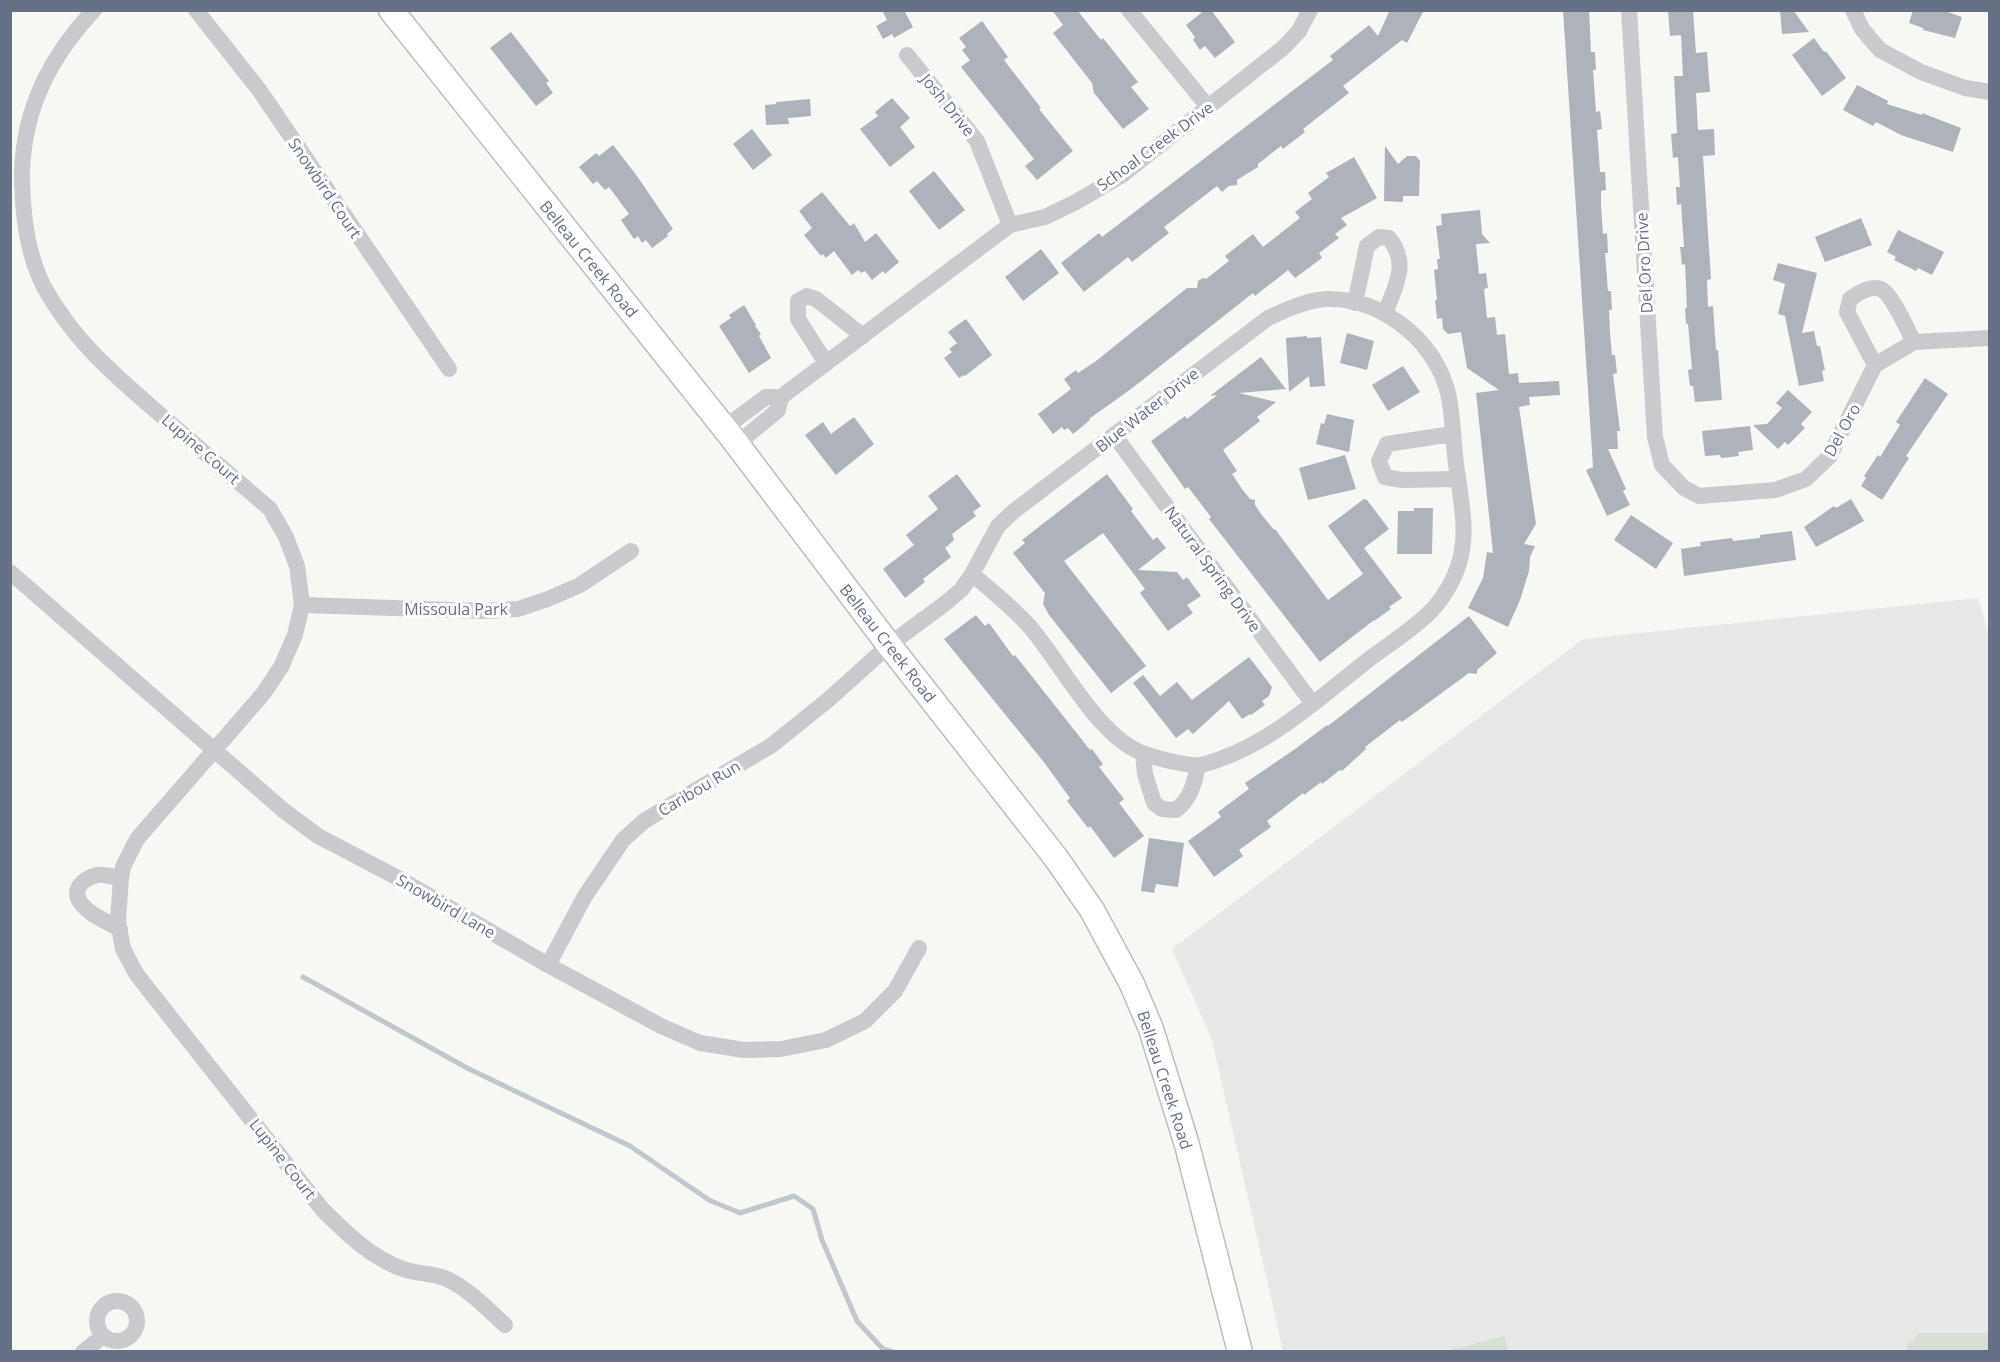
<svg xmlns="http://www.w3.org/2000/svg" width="2000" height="1362" viewBox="0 0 2000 1362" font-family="'Open Sans',sans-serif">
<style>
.built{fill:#e8e8e8}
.green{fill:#d7dfd5}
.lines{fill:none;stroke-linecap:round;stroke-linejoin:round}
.stream{stroke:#c0c7cd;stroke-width:5}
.building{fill:#aeb3bb}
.secondary-casing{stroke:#babdc2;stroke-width:27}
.street{stroke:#c8cace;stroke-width:16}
.secondary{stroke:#fff;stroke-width:24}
.labels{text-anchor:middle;stroke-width:6;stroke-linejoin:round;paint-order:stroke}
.street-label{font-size:16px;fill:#667186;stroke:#fff}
</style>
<rect width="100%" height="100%" fill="#f7f7f4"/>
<path class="built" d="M1978,598L1990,638L1989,1351H1283L1212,1040L1172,949L1583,639Z"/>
<path class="green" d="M1919,1333H1989V1351H1907V1346Z
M1504,1336L1508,1351H1447Z"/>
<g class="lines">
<path class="stream" d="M303,977L469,1069L630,1146L709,1200L740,1213L794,1196L813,1209L822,1240L857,1321L883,1349L893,1352"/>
</g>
<path class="building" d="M882,10H904L913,27L894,38L892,34L883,39L876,26L887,20Z
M1052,10H1077L1101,40L1103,38L1138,82L1131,87L1149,109L1123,129L1094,93L1092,83L1053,33L1063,25Z
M1205,10H1211L1235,42L1215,58L1205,46L1200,50L1193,40L1195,37L1186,25Z
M1390,10H1424L1407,43L1402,40L1343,86L1349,93L1303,129L1305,132L1283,149L1281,146L1258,164V167L1237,180V185L1229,186L1222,192L1217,186L1164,227L1169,233L1132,262L1128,257L1084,292L1061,263L1099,233L1102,237L1304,82L1333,60L1330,56L1369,25L1378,36Z
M1563,10H1589L1591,52H1595L1596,70H1593L1596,112L1600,111L1602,129L1597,130L1599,157L1600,172H1605L1606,190L1601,191V206L1603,234L1607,233L1608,253H1605L1608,291H1611L1612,310H1609L1610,333L1612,355H1615L1617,373L1613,374L1620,431H1617L1618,449H1608L1626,489L1623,491L1630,505L1607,516L1586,470L1593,467Z
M1668,10H1693L1696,53L1707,52L1710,92L1696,93L1698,130L1714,129L1715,155L1703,156L1711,279L1707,280L1708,307L1713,306L1716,350H1718L1722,400L1695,402L1693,386H1690L1688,370L1692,369L1688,324H1686L1685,308H1687L1685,264L1682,265L1680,247H1684L1681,204L1677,205L1676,187H1680L1678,157L1673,158L1671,134L1677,133L1674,76H1683L1681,35L1670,36Z
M1780,10H1793L1809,32L1782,34Z
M1913,10H1942L1962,17L1955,38L1923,30V28L1909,23Z
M982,21L1008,57L1004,60L1041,108L1039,109L1073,151L1037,180L1025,166L1034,159L961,67L970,60L962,50L966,47L959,38Z
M511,32L549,81L546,83L553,93L536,106L490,48Z
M1814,38L1824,52L1826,51L1846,78L1822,96L1792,55Z
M1857,85L1888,101L1887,104L1922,115V113L1961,128L1953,152L1901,135L1876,122L1873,126L1843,110Z
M892,98L910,118L900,127L915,147L890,167L860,129L878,116L875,112Z
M810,99L811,116L788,118L789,124L766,125L765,105L776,104V102Z
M752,129L772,155L753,170L733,144Z
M613,145L637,176L673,229L667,234L668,236L652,248L646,240L642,243L638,236L634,239L621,220L629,214L609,187L605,190L597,181L593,184L579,167L596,153L599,156Z
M1385,146L1398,164L1407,156H1416L1420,161L1419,196H1403V202L1384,201Z
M1354,157L1377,198L1341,218L1347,225L1335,234L1339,238L1319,253L1322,258L1295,278L1288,270L1255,296L1253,293L1131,389L1089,419L1090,420L1073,434L1068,428L1064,430L1062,427L1053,434L1038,414L1071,389L1064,379L1076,370L1078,373L1096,361L1187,288H1197L1198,281L1203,278L1206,279L1229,261L1225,256L1253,234L1263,247L1300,218L1295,212L1312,199L1308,193L1329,177L1326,173Z
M934,171L965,210L939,230L909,191Z
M822,192L850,226L854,223L865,242L876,233L899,262L885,274L883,271L872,280L865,271L861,273L858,270L852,275L834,251L826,258L823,254L821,256L804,235L812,228L799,211Z
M1480,210L1482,234L1490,243L1476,244L1479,274L1486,273L1488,288L1484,289L1487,318L1495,317L1497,335L1505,334L1509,374L1518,373L1519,383L1559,381L1560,395L1529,397L1530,405L1519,407L1536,524L1524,544L1535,546L1530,557L1529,571L1520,600L1508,627L1468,608L1483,578L1487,552L1493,553L1476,393L1499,390L1467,368L1461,332L1448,334L1443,329L1442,318L1437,319L1435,300H1437L1434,270L1438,269L1437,259H1440L1436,226L1442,225L1441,214Z
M1861,218L1872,245L1825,262L1815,237Z
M1898,230L1944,252L1932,275L1918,268L1916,271L1894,260L1896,257L1887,252Z
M1041,249L1059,273L1023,301L1005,277Z
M1778,263L1817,273L1802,333L1814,331L1817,346H1820L1825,370L1822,371L1824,381L1799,386L1785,316L1778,314L1785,284L1773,280Z
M744,305L756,325L755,326L761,334L759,336L771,358L749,373L719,326L731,318L729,315Z
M966,319L992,355L965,376L964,375L959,378L944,358L952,352L949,349L957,343L948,332Z
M1347,333L1374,341L1367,370L1340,363Z
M1307,336V338L1321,337L1325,386L1310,387L1309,376L1289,392L1286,338Z
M1261,357L1286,389L1239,393L1276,402L1257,417L1260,421L1223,450L1237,471L1232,474L1242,489L1250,499L1255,500V505L1261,514L1274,530L1275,529L1328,600L1363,574L1328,526L1364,499L1367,500L1389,529L1364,548L1402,598L1389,607L1391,609L1374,621V620L1320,662L1209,519L1211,517L1188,487L1185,489L1151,441L1185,416L1187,419L1217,395L1210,396Z
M1403,366L1420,392L1388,411L1372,385Z
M1925,378L1948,394L1906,456L1909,458L1882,500L1861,486L1866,478L1864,476L1878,455L1880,457L1900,425L1896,422Z
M1788,390L1812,412L1801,424L1805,428L1788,445L1785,442L1778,449L1753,425L1767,424L1782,408L1776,403Z
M1327,414L1354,420L1349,452L1316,444L1321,423L1324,424Z
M854,417L874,444L836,475L805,435L823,422L831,434Z
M1750,426L1753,450L1738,452L1739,456L1721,458L1720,455L1705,456L1702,431Z
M1345,455L1356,489L1308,500L1299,468Z
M957,474L981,506L973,512L976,516L952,534L954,540L945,548L951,557L923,579L925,582L905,598L883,569L914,545L906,535L938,509L928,496Z
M1107,474L1133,509L1131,511L1153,540L1157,537L1166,548L1138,570L1177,572L1183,580L1187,577L1201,596L1187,605L1193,613L1168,631L1140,593L1145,589L1103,533L1064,561L1146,666L1111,693L1049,615L1043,604L1045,593L1013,553L1025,543L1022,540Z
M1851,499L1864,521L1816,547L1804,527L1834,506L1836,508Z
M1414,508H1433L1432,554H1397L1398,511H1414Z
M1631,515L1673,543L1656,569L1614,540Z
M1792,531L1796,560L1684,576L1681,549L1701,546L1700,542L1732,538L1733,541L1760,538V535Z
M976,615L985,626L989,623L1013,656L1015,655L1090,750L1092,749L1103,764L1099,767L1124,799L1119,803L1144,836L1114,858L1090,826L1088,828L1067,801L1070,798L1043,761L944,639Z
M1469,616L1497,653L1477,670V674L1469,673L1402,722L1400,720L1365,747L1366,749L1342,771L1340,770L1322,784L1321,782L1304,795L1303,793L1267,821L1271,827L1239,850L1243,856L1214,877L1188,841L1221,817L1218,812L1249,789L1245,783L1295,749L1327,725L1328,726Z
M1249,657L1272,687L1269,696L1262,701L1265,705L1251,715L1250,714L1242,719L1229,701L1193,734L1188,729L1176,738L1133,683L1143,675L1160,696L1177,682L1192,700Z
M1149,838L1184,843L1178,887L1156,884L1154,893L1141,891Z"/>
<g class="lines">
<defs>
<path id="secondary" d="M391,10L730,435L889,645L1056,858L1092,910L1132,984L1151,1029L1187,1145L1240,1352"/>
</defs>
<use href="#secondary" class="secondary-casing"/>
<path class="street" d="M94,10C51,56 24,107 22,172C22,210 26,252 44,287C75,343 116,376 163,417C198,447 234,478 270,509L286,537L297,566L302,605L295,635L281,667L263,694L137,839L123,867L121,878L118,921L123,949L137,975L322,1209C346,1233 370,1257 403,1269C417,1274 434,1273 447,1279C470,1290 487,1309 505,1325
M196,10L260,91L449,369
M1129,10L1209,108
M1629,10L1655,437L1662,465L1684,488L1699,496L1775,490L1806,479L1829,457L1875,365L1914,342L1990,338
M1853,10L1862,29L1880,50L1921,72L1965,88L1990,92
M907,55L977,141L1010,225
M1355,303L1367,246L1379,237L1389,238C1410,265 1395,285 1385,314
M826,363L798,319V301L807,296L816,299L863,336
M1875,365L1847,312L1850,299C1858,293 1870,285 1881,289C1893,295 1907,330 1914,342
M724,428L766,397H781L1010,225L1045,217L1076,202L1122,175L1283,48L1299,31L1310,10
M1452,434L1387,444L1379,461L1385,477L1402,480L1458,479
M1114,435L1313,704
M737,444L778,410L781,397
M10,572L283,810L318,836L398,878L548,965L661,1026L700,1043L744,1050L781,1049L826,1040L865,1021L895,991L919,948
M302,605L485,611L518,609L548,599L580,585L631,551
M1143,754L1145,774L1154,803L1162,809L1176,810C1191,798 1194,784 1198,766
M120,929C106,921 89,915 80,902C71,888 85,878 97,875C104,874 113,877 121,878
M548,965L585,896L623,840L644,821L772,745L828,700L889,645L947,602L962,589L972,574L998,526L1014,511L1268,318C1286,310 1306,300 1327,299C1380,298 1430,337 1446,386C1453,406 1453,442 1456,464C1460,495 1469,533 1459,563C1454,580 1443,599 1430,612C1412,630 1388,645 1368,660C1317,700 1265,749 1201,765C1191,767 1156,758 1145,754C1098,738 1062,664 1030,627C1013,608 992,591 972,574
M97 1321a20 20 0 1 1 40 0a20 20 0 1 1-40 0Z
M83,1352L103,1336"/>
<use href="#secondary" class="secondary"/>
</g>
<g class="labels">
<g class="street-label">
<text transform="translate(948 105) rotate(51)" y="6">Josh Drive</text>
<text transform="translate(1155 146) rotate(-36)" y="6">Schoal Creek Drive</text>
<text transform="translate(325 188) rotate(56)" y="6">Snowbird Court</text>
<text transform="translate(589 259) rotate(51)" y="6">Belleau Creek Road</text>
<text transform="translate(1644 263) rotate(-93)" y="6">Del Oro Drive</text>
<text transform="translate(1147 410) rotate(-38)" y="6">Blue Water Drive</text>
<text transform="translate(1842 430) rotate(-61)" y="6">Del Oro</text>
<text transform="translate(201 449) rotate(41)" y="6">Lupine Court</text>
<text transform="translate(1213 569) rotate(54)" y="6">Natural Spring Drive</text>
<text x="456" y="615">Missoula Park</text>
<text transform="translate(888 643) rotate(52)" y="6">Belleau Creek Road</text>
<text transform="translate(699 788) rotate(-31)" y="6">Caribou Run</text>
<text transform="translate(446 906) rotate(30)" y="6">Snowbird Lane</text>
<text transform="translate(1165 1080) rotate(72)" y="6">Belleau Creek Road</text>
<text transform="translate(283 1159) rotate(52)" y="6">Lupine Court</text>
</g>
</g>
<rect width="2000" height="1362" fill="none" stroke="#667186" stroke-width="24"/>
</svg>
